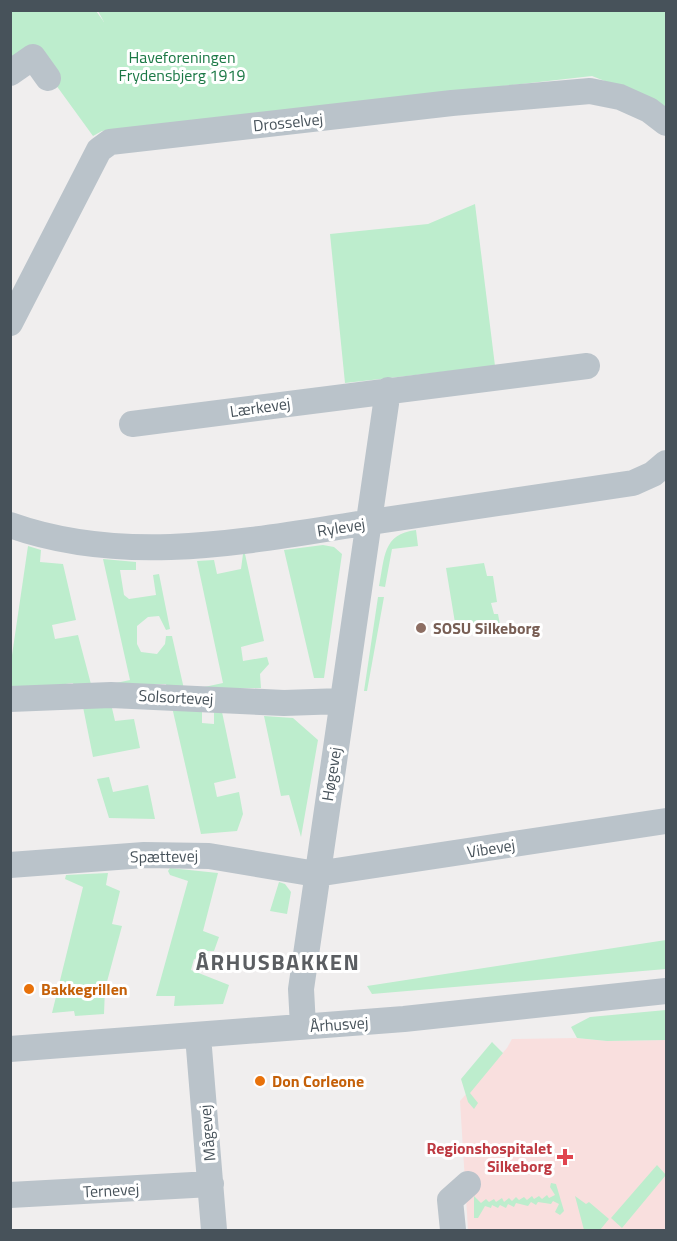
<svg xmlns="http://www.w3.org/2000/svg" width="677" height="1241" viewBox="0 0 677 1241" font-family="'Titillium Web',sans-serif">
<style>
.medical{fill:#f9dfde}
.green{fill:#bdedcd}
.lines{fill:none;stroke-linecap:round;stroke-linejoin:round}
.minor{stroke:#bac3ca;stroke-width:26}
.education-dot{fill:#8d6e63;stroke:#fff;stroke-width:2}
.food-dot{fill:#e8710a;stroke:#fff;stroke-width:2}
.health-dot{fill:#e0444e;stroke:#fff;stroke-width:2}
.labels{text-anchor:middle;stroke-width:6;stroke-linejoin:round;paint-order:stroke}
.park-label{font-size:16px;fill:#1b7845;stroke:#fff}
.street-label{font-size:16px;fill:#47525a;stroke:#fff}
.education-label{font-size:16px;font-weight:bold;fill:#785e54;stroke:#fff;text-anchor:start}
.food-label{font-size:16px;font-weight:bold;fill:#c56008;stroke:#fff;text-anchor:start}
.health-label{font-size:16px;font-weight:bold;fill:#be3a42;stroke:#fff;text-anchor:end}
.district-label{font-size:22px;font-weight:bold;letter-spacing:1.5px;fill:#5b5e62;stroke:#fff}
</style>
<rect width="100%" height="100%" fill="#f0eeee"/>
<path class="medical" d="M577,1038L607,1041L666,1040V1230H468L460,1101L507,1048L512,1039Z"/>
<path class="green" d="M11,11H96L104,22L98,11H666V109L653,100L592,76L102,131L93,136L32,52L11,66Z
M475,204L495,366L345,383L330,234L428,224Z
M416,530L418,546L392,549L385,587L379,586C385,558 382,534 416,530Z
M323,545L334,547L342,554L324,678H314L284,550Z
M28,546L41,550L40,562L63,564L76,620L52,625L55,639L78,635L92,688H74L73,683L11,691V662Z
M243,554H245L264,641L241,647L243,661L267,657L269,664L260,674L261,688L195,689L223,683L197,561L214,560L217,574L241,569Z
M103,559L136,562V570H120L124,595L129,599L156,595L153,575L159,574L170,629L166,630L159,616L148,617L137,626V644L141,652L157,654L165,644L166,636H172L184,689H167L166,684H154L153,688L116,683L130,680Z
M484,563L487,576H493L497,602L491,603L494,614H498L501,630L457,635L446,568Z
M378,597H384L367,691H364Z
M83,707L112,708L115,721L134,719L140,748L93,757Z
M172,707L202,710V723L214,724V711L222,712L236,778L214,783L217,797L239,792L243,814L237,831L201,834Z
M264,716L293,718L318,740L301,837L289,795L281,796Z
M109,777L113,792L148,785L155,819L109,818L97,779Z
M170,868L218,873L203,931L219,937L214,951H207L203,961L194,959L191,970L229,985L223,1004L174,1006L175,996H156L188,881L170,875L168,871Z
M108,873L106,885L120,891L112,924L122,926L105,989L104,1014L75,1016L74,1011L52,1013L83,887L65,879L66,875Z
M279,882L285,884L291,892L287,914L270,911Z
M666,940V969L372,994L367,986Z
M666,1010V1040L607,1041L577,1038L571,1027L590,1017Z
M492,1042L503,1053L470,1093L478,1103L474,1109L468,1102L461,1079Z
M657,1165L666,1175L622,1228L611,1218Z
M551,1183L556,1184L564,1211L560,1215L555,1212L559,1204L553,1201L551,1204L538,1202L536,1205L531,1202L528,1206L516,1203L514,1207L508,1204L506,1208L500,1205L498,1208L492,1205L491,1208L485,1206L478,1218H474V1196L481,1203L486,1199L489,1202L494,1199L496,1202L502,1198L504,1202L509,1198L512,1201L516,1197L519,1200L524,1197L527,1200L532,1196L534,1199L539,1196L542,1199L547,1195L549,1198L555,1195L550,1187Z
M575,1196L586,1204L589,1202L609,1219L600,1230H584Z"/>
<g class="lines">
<path class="minor" d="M10,73L33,57L48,78
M10,323L99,150L110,142L452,103L590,91L620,97L649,110L666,123
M132,424L587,366
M10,525C128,567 252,540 371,522C458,509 546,496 633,483L653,474L666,463
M10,699L111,695L284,703L342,701
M10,865L144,855L209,856L316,874L666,821
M303,1026L301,989L388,390
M198,1036L214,1230
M10,1049L404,1019L666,991
M10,1195L211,1184
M453,1230L450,1200L468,1184"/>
</g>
<circle class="education-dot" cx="421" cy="628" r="6"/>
<g class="food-dot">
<circle cx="29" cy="989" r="6"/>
<circle cx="260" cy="1081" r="6"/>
</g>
<path class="health-dot" d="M562 1148h6v6h6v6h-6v6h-6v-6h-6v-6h6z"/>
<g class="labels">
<g class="park-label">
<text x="182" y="63">Haveforeningen<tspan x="182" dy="18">Frydensbjerg 1919</tspan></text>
</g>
<g class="street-label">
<text transform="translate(288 122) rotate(-6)" y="6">Drosselvej</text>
<text transform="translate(260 407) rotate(-8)" y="6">Lærkevej</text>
<text transform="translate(341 527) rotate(-9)" y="6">Rylevej</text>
<text transform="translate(176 697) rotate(3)" y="6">Solsortevej</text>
<text transform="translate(331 774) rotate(-81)" y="6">Høgevej</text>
<text transform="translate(491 848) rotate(-9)" y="6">Vibevej</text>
<text transform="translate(164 856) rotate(-1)" y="6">Spættevej</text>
<text transform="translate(339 1024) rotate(-4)" y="6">Århusvej</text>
<text transform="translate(207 1133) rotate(-95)" y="6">Mågevej</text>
<text transform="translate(111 1190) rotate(-3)" y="6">Ternevej</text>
</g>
<g class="education-label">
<text x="433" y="634">SOSU Silkeborg</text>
</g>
<g class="food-label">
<text x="41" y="995">Bakkegrillen</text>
<text x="272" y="1087">Don Corleone</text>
</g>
<g class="health-label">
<text x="552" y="1154">Regionshospitalet<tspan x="552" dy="18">Silkeborg</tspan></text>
</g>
<g class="district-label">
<text x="278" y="970">ÅRHUSBAKKEN</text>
</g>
</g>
<rect width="677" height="1241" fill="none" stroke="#47525a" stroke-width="24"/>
</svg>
